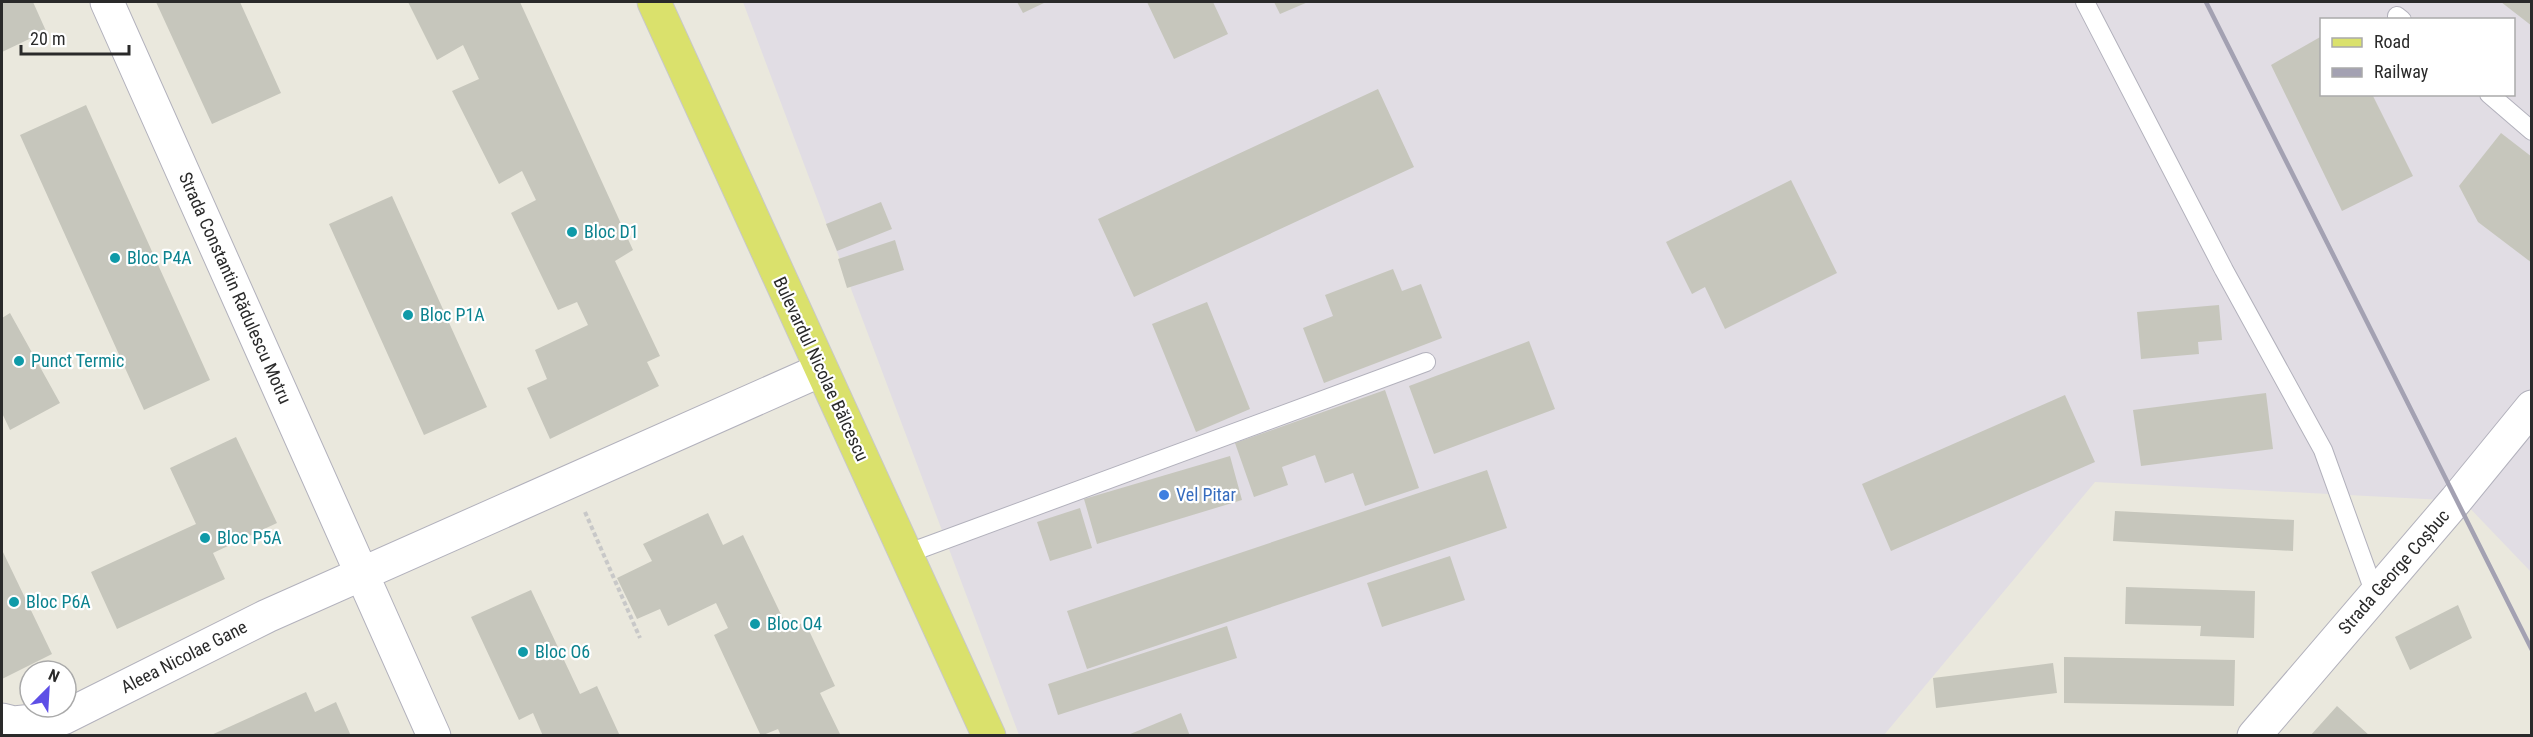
<svg xmlns="http://www.w3.org/2000/svg" width="2533" height="737" viewBox="0 0 2533 737" font-family="'Roboto Condensed',sans-serif">
<style>
.industrial{fill:#e1dde4;fill-rule:evenodd}
.building{fill:#c6c6bc}
.lines{fill:none;stroke-linecap:round;stroke-linejoin:round}
.service-casing{stroke:#b2b1bc;stroke-width:20}
.minor-casing{stroke:#b2b1bc;stroke-width:35}
.secondary-casing{stroke:#b2b1bc;stroke-width:35}
.primary-casing{stroke:#c8c8c8;stroke-width:35}
.path{stroke:#c8c8c8;stroke-width:4;stroke-dasharray:4.5 3;stroke-linecap:butt}
.service{stroke:#fff;stroke-width:18}
.minor{stroke:#fff;stroke-width:33}
.secondary{stroke:#fff;stroke-width:33}
.primary{stroke:#dae16c;stroke-width:33}
.rail{stroke:#a3a1b2;stroke-width:4.5}
.culture-dot{fill:#0f9aa8;stroke:#fff;stroke-width:2}
.shop-dot{fill:#3f7fe0;stroke:#fff;stroke-width:2}
.labels{text-anchor:middle;stroke-width:4.5;stroke-linejoin:round;paint-order:stroke}
.culture-label{font-size:18px;fill:#0d838f;stroke:#fff;text-anchor:start}
.street-label{font-size:18px;fill:#2a2a2a;stroke:#fff}
.shop-label{font-size:18px;fill:#366cbe;stroke:#fff;text-anchor:start}
</style>
<rect width="100%" height="100%" fill="#eae8dd"/>
<path class="industrial" d="M743,2H2531V572L2463,501L2095,482L1884,735H1019ZM2322,20H2514V94H2322Z"/>
<path class="building" d="M2,2H33L46,31L2,52Z
M156,2H240L281,93L212,124Z
M408,2H520L633,250L615,261L660,356L647,362L659,386L550,439L527,388L547,379L535,350L588,325L577,302L558,310L511,213L536,200L522,171L499,184L452,91L479,79L463,45L437,60Z
M1017,2H1046L1023,13Z
M1147,2H1213L1228,34L1174,59Z
M1274,2H1308L1280,14Z
M2501,2H2532V26Z
M2322,36V94H2372L2413,176L2342,211L2271,65Z
M1378,89L1414,167L1134,297L1098,219Z
M86,105L210,380L144,410L20,135Z
M2501,133L2532,157V263L2478,222L2459,186Z
M1791,180L1837,273L1725,329L1705,287L1692,294L1666,242Z
M392,196L487,407L424,435L329,224Z
M881,202L892,229L837,251L826,224Z
M895,240L904,270L847,288L838,259Z
M1393,269L1402,291L1421,284L1442,338L1324,383L1303,328L1333,316L1325,295Z
M1207,302L1250,409L1196,432L1152,324Z
M2219,305L2222,340L2198,342L2199,354L2141,359L2137,312Z
M10,313L60,403L10,430L2,413V318Z
M1529,341L1555,409L1434,454L1409,386Z
M1385,390L1419,488L1365,506L1353,473L1325,483L1315,455L1282,467L1288,485L1254,497L1235,443Z
M2266,393L2273,449L2141,466L2133,410Z
M2065,395L2095,462L1891,551L1862,484Z
M236,437L277,523L213,553L225,579L117,629L91,572L196,524L170,468Z
M1230,456L1242,500L1097,544L1084,499Z
M1487,470L1507,528L1087,669L1067,611Z
M1080,508L1092,548L1050,561L1037,522Z
M2115,511L2294,520L2293,551L2113,541Z
M708,513L723,545L743,535L788,629L805,622L835,686L820,693L841,736H781L778,729L761,736L714,635L728,628L716,603L668,626L660,609L637,619L617,578L652,561L643,544Z
M2,550L52,654L2,679Z
M1450,556L1465,600L1382,627L1367,583Z
M2126,587L2255,591L2254,638L2200,636L2201,626L2125,624Z
M531,590L580,694L597,686L620,736H543L533,713L519,720L471,617Z
M2458,605L2472,638L2410,670L2395,637Z
M1227,626L1237,658L1058,715L1048,684Z
M2064,657L2235,660L2234,706L2064,703Z
M2053,663L2057,693L1936,708L1933,678Z
M306,692L315,712L336,702L351,736H209Z
M2337,706L2370,736H2310Z
M1181,713L1190,736H1128V735Z"/>
<g class="lines">
<defs>
<path id="service" d="M2085,2L2224,270L2323,450L2375,594
M2397,16L2402,20
M2489,94L2532,131
M906,554L1426,362"/>
<path id="minor" d="M107,2L434,736
M2,720L14,723L63,718L267,616L821,370"/>
<path id="secondary" d="M2254,736L2456,500L2532,407"/>
<path id="primary" d="M654,2L989,736"/>
</defs>
<use href="#service" class="service-casing"/>
<use href="#minor" class="minor-casing"/>
<use href="#secondary" class="secondary-casing"/>
<use href="#primary" class="primary-casing"/>
<path class="path" d="M585,512L640,638"/>
<use href="#service" class="service"/>
<use href="#minor" class="minor"/>
<use href="#secondary" class="secondary"/>
<use href="#primary" class="primary"/>
<path class="rail" d="M2206,2L2532,650"/>
</g>
<g class="culture-dot">
<circle cx="572" cy="232" r="6"/>
<circle cx="115" cy="258" r="6"/>
<circle cx="408" cy="315" r="6"/>
<circle cx="19" cy="361" r="6"/>
<circle cx="205" cy="538" r="6"/>
<circle cx="14" cy="602" r="6"/>
<circle cx="755" cy="624" r="6"/>
<circle cx="523" cy="652" r="6"/>
</g>
<circle class="shop-dot" cx="1164" cy="495" r="6"/>
<g class="labels">
<g class="culture-label">
<text x="584" y="238">Bloc D1</text>
<text x="127" y="264">Bloc P4A</text>
<text x="420" y="321">Bloc P1A</text>
<text x="31" y="367">Punct Termic</text>
<text x="217" y="544">Bloc P5A</text>
<text x="26" y="608">Bloc P6A</text>
<text x="767" y="630">Bloc O4</text>
<text x="535" y="658">Bloc O6</text>
</g>
<g class="street-label">
<text transform="translate(235 288) rotate(66)" y="6">Strada Constantin Rădulescu Motru</text>
<text transform="translate(821 369) rotate(65)" y="6">Bulevardul Nicolae Bălcescu</text>
<text transform="translate(2394 572) rotate(-49)" y="6">Strada George Coșbuc</text>
<text transform="translate(184 657) rotate(-27)" y="6">Aleea Nicolae Gane</text>
</g>
<g class="shop-label">
<text x="1176" y="501">Vel Pitar</text>
</g>
</g>
<rect width="2533" height="737" fill="none" stroke="#2a2a2a" stroke-width="6"/>
<rect x="2320" y="18" width="195" height="78" fill="#ffffff" stroke="#aaaaaa" stroke-width="1.5"/>
<rect x="2332" y="38" width="30" height="9" fill="#dae16c" stroke="#aaaaaa" stroke-width="1.5"/>
<text x="2374" y="48" font-size="18" fill="#2a2a2a">Road</text>
<rect x="2332" y="68" width="30" height="9" fill="#a3a1b2" stroke="#aaaaaa" stroke-width="1.5"/>
<text x="2374" y="78" font-size="18" fill="#2a2a2a">Railway</text>
<g transform="translate(48 689) rotate(24)"><circle r="28" fill="#ffffff" stroke="#aaaaaa" stroke-width="1.5"/>
<path d="M0-4.5L10 22L0 15L-10 22Z" fill="#5e4fe6"/>
<text y="-9" font-size="16" font-weight="bold" text-anchor="middle" fill="#2a2a2a">N</text>
</g>
<path d="M21 45v9h108v-9" fill="none" stroke="#2a2a2a" stroke-width="3"/>
<text x="30" y="45" font-size="18" fill="#2a2a2a" stroke="#ffffff" stroke-width="4.5" paint-order="stroke">20 m</text>
</svg>
